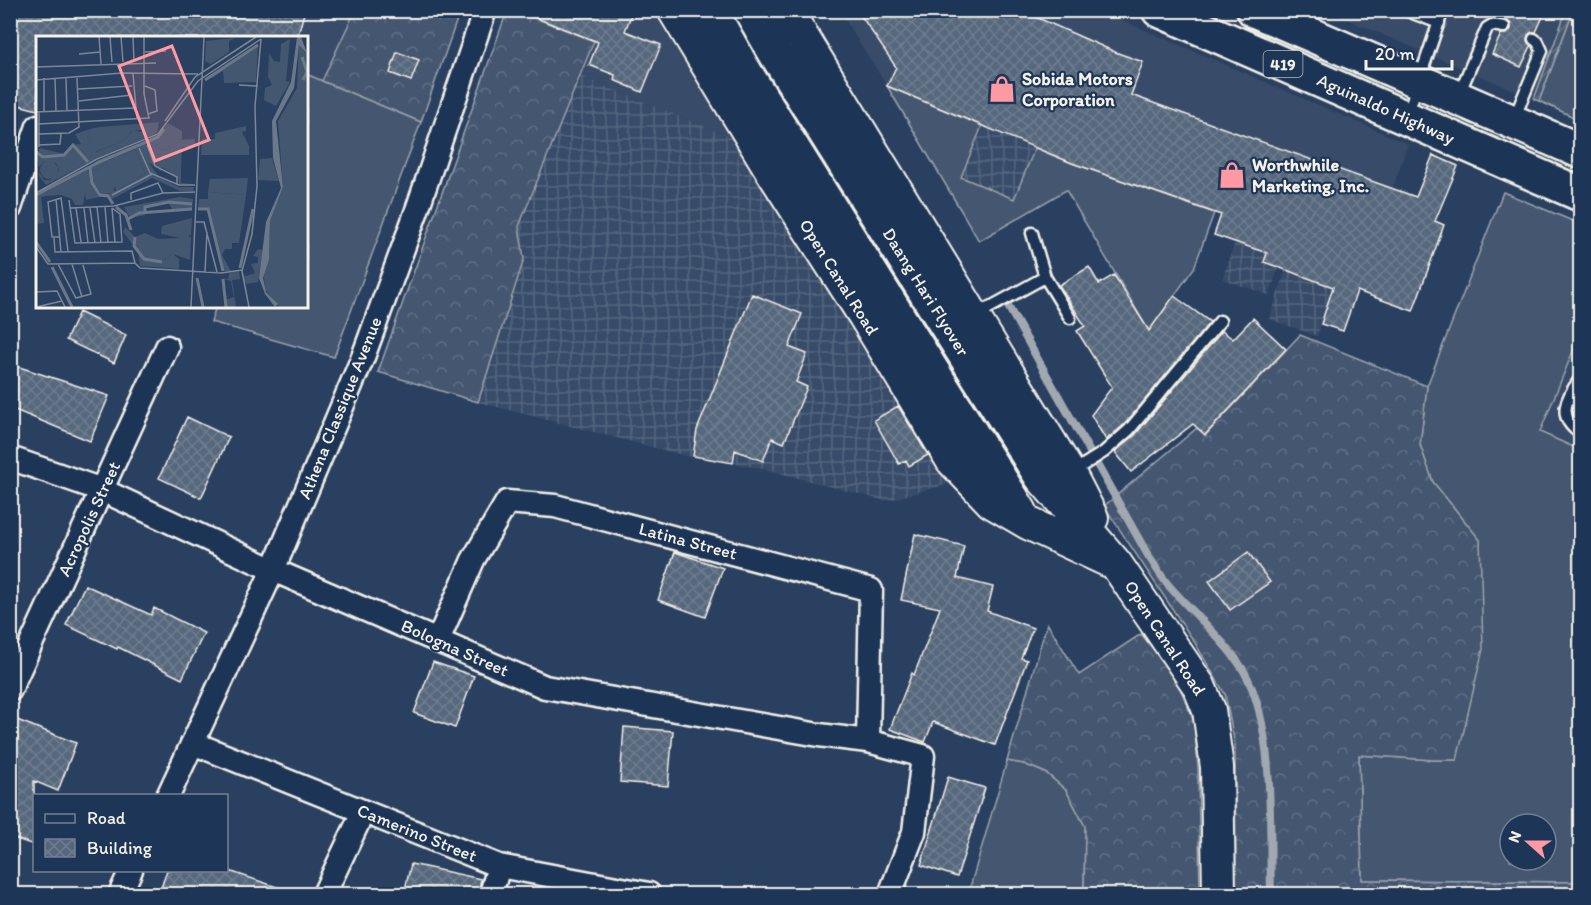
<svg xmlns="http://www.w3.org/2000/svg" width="1591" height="905" viewBox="0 0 1591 905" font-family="Itim,sans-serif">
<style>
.built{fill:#374c69}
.industrial{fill:url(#industrial-grid)}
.grass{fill:#445771;stroke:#9ca4ac;stroke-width:1.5;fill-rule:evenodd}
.forest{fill:url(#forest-crowns);stroke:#9ca4ac;stroke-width:1.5}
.garden{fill:url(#garden-furrows);stroke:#9ca4ac;stroke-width:1.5}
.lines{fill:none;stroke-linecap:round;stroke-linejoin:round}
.stream{stroke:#a1a8b0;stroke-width:8}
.building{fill:url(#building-cross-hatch);stroke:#f4f1e8;stroke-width:1.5}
.service-casing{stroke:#f4f1e8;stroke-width:15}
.minor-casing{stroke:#f4f1e8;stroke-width:27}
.secondary-casing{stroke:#f4f1e8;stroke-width:36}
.trunk-casing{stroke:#f4f1e8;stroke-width:38}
.service{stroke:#1d3557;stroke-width:10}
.minor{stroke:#1d3557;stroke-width:22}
.secondary{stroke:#1d3557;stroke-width:32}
.trunk{stroke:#1d3557;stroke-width:33}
.labels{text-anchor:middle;stroke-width:4.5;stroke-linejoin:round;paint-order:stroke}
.shield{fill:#1d3557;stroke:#b4b9bc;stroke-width:1.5}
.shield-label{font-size:16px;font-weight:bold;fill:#f4f1e8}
.poi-label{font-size:18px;font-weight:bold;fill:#f4f1e8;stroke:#1d3557;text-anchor:start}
.street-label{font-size:18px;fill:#f4f1e8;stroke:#1d3557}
.inset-river{fill:none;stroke:#6a788a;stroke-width:3}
.inset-road{fill:none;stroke:#7b8796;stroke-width:1.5}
.view{fill:#ff9aa2;fill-opacity:0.15;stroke:#ff9aa2;stroke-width:3}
.inset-edge{fill:none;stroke:#f4f1e8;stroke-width:3}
</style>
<defs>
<pattern id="industrial-grid" width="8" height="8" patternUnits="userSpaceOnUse" patternTransform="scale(1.5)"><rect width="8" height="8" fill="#374c69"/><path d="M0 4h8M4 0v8" fill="none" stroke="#55667e"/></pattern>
<pattern id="forest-crowns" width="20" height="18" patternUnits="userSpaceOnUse" patternTransform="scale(1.5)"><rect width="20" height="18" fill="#445771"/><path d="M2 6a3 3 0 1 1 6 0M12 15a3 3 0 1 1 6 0" fill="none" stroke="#607085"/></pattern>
<pattern id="garden-furrows" width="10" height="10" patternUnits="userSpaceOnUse" patternTransform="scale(1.5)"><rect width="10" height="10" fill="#445771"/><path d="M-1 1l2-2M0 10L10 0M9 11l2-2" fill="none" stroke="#607085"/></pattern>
<pattern id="building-cross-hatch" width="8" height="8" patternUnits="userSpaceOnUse" patternTransform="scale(1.5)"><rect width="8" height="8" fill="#56677d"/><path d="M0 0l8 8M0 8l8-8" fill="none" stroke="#6f7d8f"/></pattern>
</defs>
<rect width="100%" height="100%" fill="#2a4060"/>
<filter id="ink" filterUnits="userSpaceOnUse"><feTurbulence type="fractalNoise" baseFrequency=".0167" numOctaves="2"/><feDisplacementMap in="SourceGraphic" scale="12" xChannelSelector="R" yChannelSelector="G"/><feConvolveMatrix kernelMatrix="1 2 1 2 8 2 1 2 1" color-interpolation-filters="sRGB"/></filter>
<g filter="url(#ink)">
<path class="built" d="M10,11H355L322,81L306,74V38H38L37,110L11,103Z
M517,11H658L733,138L580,76L594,40Z
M839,11H1101L1408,144L1366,265L1071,163L887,86Z
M1327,11H1573L1539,101Z
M1580,334V450L1540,433Z"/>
<path class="industrial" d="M580,76L733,138L886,379L949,484L885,501L760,468L686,456L478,402L524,259L519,227Z
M982,126L1035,148L1014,199L961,177Z
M1242,222L1289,239L1269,295L1222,279Z
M1286,270L1333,287L1317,336L1269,319Z"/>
<path class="grass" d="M1573,11H1580V120L1539,101Z
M306,74L421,122L334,357L211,322L216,306H306Z
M887,86L982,126L961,177L1014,199L1035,148L1072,163L1214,213L1194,268L1149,331L1066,190L979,241Z
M1503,192L1580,224V334L1540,432L1580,450V882L1362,880L1359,755L1433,760H1457L1480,540L1433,482L1420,445L1427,386ZM1510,824H1546V860H1510Z
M1007,761L1024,764L1046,773L1066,790L1085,826L1084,894H968Z"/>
<path class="forest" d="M355,11H460L421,122L322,81Z
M507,11H517L594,41L519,226L524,259L478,402L378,372Z
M1300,335L1427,386L1420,445L1433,482L1480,540L1483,649L1457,760H1433L1359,755L1362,880L1580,882V894H1236L1235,745L1225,694L1195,643L1104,506L1197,428L1206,435Z
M1047,623L1079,675L1141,634L1175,676L1194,722L1198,768L1200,894H1084L1085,826L1066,790L1046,773L1024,764L1007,761Z"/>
<path class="garden" d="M1566,11H1573L1539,101L1534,99Z"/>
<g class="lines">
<path class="stream" d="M1009,308L1149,557C1156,567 1162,578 1170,587C1192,612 1218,634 1238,662C1277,715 1269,829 1271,894"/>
</g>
<path class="building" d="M10,10H305L297,38H38V110L10,103Z
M521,10H633L625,31L661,45L642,92L614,80L615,75L589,65L598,42L521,12Z
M857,10H1020L1115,52L1143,62L1131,95L1416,197L1433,155L1458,166L1435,221L1444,225L1413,311L1357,291L1343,331L1321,324L1333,287L1264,262L1267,253L1214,235L1221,215L1072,163L887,86L896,67Z
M1511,10H1546L1536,32H1532L1528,35L1527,41L1531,46L1521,67L1492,54L1501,34H1507L1511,29V24L1507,20Z
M397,52L419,60L411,81L390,73Z
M1089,267L1099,284L1114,275L1149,331L1174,296L1210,322L1124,425L1106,440L1091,415L1112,387L1077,331L1085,326L1059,285Z
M752,294L802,314L789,347L807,354L796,382L807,387L784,443L772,438L763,461L735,450L733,463L693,456L697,430Z
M79,312L126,335L114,363L66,340Z
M1253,318L1286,349L1205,435L1193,424L1131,472L1115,452L1135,435L1222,331L1233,339Z
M10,364L109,396L90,441L10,408Z
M898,406L928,455L909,466L906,460L899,464L874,420Z
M187,417L229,437L201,498L159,478Z
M915,534L964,546L957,578L993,587L987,611L1033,628L1021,658L1027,660L995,745L933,722L925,742L890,729L912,673L914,675L940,608L901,600Z
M675,552L723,568L705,617L658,600Z
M1248,552L1270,582L1230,610L1209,581Z
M85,585L151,615L154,608L204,633L182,679L118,647L117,649L66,625Z
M433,662L474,676L455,728L414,713Z
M17,720L76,743L58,791L34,781V845L10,837V735Z
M624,727L673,731L668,786L620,782Z
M948,777L985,788L957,877L921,865Z
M411,864L481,879L478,894H404Z
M167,870H226L286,890L285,894H159Z"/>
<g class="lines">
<defs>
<path id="service" d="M1405,10L1439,23
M1459,94L1487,28L1492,25L1504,27
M1407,115L1443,10
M1514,119L1542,51L1538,42L1534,39
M1032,233L1045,277L1070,318
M976,315L1045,277
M1580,379C1566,398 1556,417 1580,433
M1072,472L1104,452L1129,430L1220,321"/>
<path id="minor" d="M10,208L38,126
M10,458L102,490L280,573L545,687L819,735L868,741L923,756L914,832L890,894
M438,640L473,560L507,502L555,506L871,590L868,741
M10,690L167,347
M193,743L499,866L649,894
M168,796L273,570L363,357L416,213L485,10
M120,894L131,870
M324,894L363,812
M491,894L499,866"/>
<path id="secondary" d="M674,10L770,168L864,315L952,460L992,502L1028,523L1107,560
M711,10L743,68L1021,512
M750,10L776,55L1041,477L1116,564L1199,686L1209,710L1217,767L1219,894
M786,10L1069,473L1092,518"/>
<path id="trunk" d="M1159,10L1580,194
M1254,10L1580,151"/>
</defs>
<use href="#service" class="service-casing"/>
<use href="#minor" class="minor-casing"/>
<use href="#secondary" class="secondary-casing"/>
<use href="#trunk" class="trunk-casing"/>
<use href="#service" class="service"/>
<use href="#minor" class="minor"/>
<use href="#secondary" class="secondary"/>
<use href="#trunk" class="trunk"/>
</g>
</g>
<defs>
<symbol id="shop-bare" viewBox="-9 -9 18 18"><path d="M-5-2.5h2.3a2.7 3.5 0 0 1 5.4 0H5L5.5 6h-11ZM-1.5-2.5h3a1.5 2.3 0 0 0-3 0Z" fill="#ff9aa2" stroke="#1d3557" stroke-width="2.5" paint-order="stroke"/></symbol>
</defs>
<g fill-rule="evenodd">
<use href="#shop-bare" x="983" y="70" width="38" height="38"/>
<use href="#shop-bare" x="1213" y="156" width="38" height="38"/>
</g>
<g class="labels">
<rect class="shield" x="1263.5" y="51" width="39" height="26" rx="4.5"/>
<g class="shield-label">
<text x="1283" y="70">419</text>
</g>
<g class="poi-label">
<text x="1022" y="85">Sobida Motors<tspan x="1022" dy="21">Corporation</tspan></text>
<text x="1252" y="171">Worthwhile<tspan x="1252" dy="21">Marketing, Inc.</tspan></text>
</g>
<g class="street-label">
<text transform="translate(1386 109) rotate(24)" y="6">Aguinaldo Highway</text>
<text transform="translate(839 277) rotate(58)" y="6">Open Canal Road</text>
<text transform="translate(926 292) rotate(58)" y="6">Daang Hari Flyover</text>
<text transform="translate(340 408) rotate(-68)" y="6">Athena Classique Avenue</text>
<text transform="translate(89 519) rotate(-65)" y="6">Acropolis Street</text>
<text transform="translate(688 541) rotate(15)" y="6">Latina Street</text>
<text transform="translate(1165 638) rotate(57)" y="6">Open Canal Road</text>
<text transform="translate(455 648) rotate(24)" y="6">Bologna Street</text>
<text transform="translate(417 833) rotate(22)" y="6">Camerino Street</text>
</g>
</g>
<g transform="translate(36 36)">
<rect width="272" height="272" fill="#2a4060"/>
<path d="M114,87L112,93L96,95L89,104L59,116L51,102L54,93L64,91ZM210,90V95L206,96L213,110V119H165L166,103H179V97ZM159,103V111H146L145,133V147L158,148H143L142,142L121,127L115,111L123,108L125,114L132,113L142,104ZM99,113L109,137L84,153L79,151L76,157L66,158L60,150V157H49L47,169H39L36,163L25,159L10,160L13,153L44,137L61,134L73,124ZM4 134a9 9 0 1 1 18 0a9 9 0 1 1-18 0ZM212,142L210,159L172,156L174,143ZM144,161L157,163L156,173H136L132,166L109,171V179L94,182L88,171ZM156,182L155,199L152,200L155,201L154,224L137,218L124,226L103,224L102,215L87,196L89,191L99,201L109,197L122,203L144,202L125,198L126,190ZM203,235L204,243L196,244L200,271H191L189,264L198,261L197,257L195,245L185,242L192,243L193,237Z" fill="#445771"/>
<path d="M199,2L193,5V16L175,28L169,25L170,5ZM254,3L250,45L254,46L240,70L228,64L229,52L236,49L232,41L233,17L238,25L244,26L245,8ZM222,8L220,46L188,47L187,35L176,42L174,39ZM263,8L272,17L271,271H243L229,253L228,239L233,224L234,185L247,151L242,85L261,52ZM123,86L121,97L63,121L10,149L3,140V136L8,144H14L23,134L20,127L8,126L3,131L0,119L4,112L28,118L35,109L45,108L39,98L54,93L51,102L60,116L89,104L97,94L105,96L114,87ZM132,87L146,95V103L132,113L125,114L122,108L115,111L121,127L127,130L125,135L112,126L124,142L143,151H158L157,155H144L116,142L76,163L73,159L50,164L49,157H60L59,150L64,157L74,158V154L80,155L79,150L84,153L109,137L99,113L73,124L61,134L44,137L62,124L120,100ZM236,122L243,145L222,144L224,123ZM13,153L10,160L5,161L8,187L0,188V160ZM172,156L210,159L203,207H196V213H189L186,219L195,235H187L172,173L162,174L163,163H172ZM222,213L227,214L222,246L210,248L207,241L219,237L215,228L222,227V221L217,220ZM137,218L143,223V233L104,230L103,224L124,226Z" fill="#445771"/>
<path d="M261,1H265L271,17L263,9L258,52L240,85L247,151L234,185L233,224L227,242L230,256L242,268L239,271L229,258L223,242L230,186L245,152L237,122L236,85L255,46Z" fill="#6a788a"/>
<path class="inset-river" d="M266,21L271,36L267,44M169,44L222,9M0,116L7,121L28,119L37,109L52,126M54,132L56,147L64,159L72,160L77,168M0,159L63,126L122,101L128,93M80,171L90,179L95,194M162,173H172L187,235M109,176V171L133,166L156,168M92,183L103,177L156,173M99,201L98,210L108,223L126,226M0,206L14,226M16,231L36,271M204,232L217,173M161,242L167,271M187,243L190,271"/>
<path class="inset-road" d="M63,1L65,28M74,1L76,26M85,1L87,26M97,1L98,26M109,16L130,15M43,18L64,16M0,31L120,27M97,38L101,83M8,42V76M19,42L20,76M30,42L31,75M0,44L86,37L162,38M203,49L222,50M109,50L119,54L121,75L112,78M42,53L96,50M43,65L96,59M0,76L99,72M3,76V111M129,85L159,41L220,1M2,88L113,82L108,58V1M2,98L33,97L43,91L41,42M3,109L24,108L25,98M111,109L119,130L141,141V149M103,112L114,137L143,149H159M0,157L61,123L122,98L162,45L225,3M76,159L116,138M20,163L25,216M33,164L39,207L86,206L84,178L76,172M95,164V157L122,147L127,157M61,171L65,207M69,171L72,207M34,172L78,170L127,157L159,156M40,172L45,206M48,172L52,207M54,172L59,207M76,172L79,206M159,186H168L181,236M23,201H16L12,166L25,162L32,215M18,202L19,216L96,215L99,227L104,232L185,237L206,234M0,211L12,228L99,227M22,228L40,262L55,258L47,229M36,228L46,261M169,236L171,196M0,256L21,255L29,271M0,271L26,265M155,271L168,1M213,271L206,235L216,198L221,150L219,70L225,3"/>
<path class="view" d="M136,10L173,104L119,125L83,30Z"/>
<rect width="272" height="272" class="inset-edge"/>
</g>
<rect width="1591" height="905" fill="none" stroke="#1d3557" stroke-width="36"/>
<rect x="18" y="18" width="1555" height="869" fill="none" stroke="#f4f1e8" stroke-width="2" filter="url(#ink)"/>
<rect x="33" y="794" width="195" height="78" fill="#1d3557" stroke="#738091" stroke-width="1.5"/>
<rect x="45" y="814" width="30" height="9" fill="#1d3557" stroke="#738091" stroke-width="1.5"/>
<text x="87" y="824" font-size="18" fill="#f4f1e8">Road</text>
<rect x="45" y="839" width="30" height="18" fill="url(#building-cross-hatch)" stroke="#738091" stroke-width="1.5"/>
<text x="87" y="854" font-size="18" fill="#f4f1e8">Building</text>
<g transform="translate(1528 842) rotate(291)"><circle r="28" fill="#1d3557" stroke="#738091" stroke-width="1.5"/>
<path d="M0-4.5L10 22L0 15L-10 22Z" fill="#ff9aa2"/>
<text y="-9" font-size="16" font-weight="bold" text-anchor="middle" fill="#f4f1e8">N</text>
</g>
<path d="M1366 60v9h86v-9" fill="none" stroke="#f4f1e8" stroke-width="3"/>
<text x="1375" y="60" font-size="18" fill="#f4f1e8" stroke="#1d3557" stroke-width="4.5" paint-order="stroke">20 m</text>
</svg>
